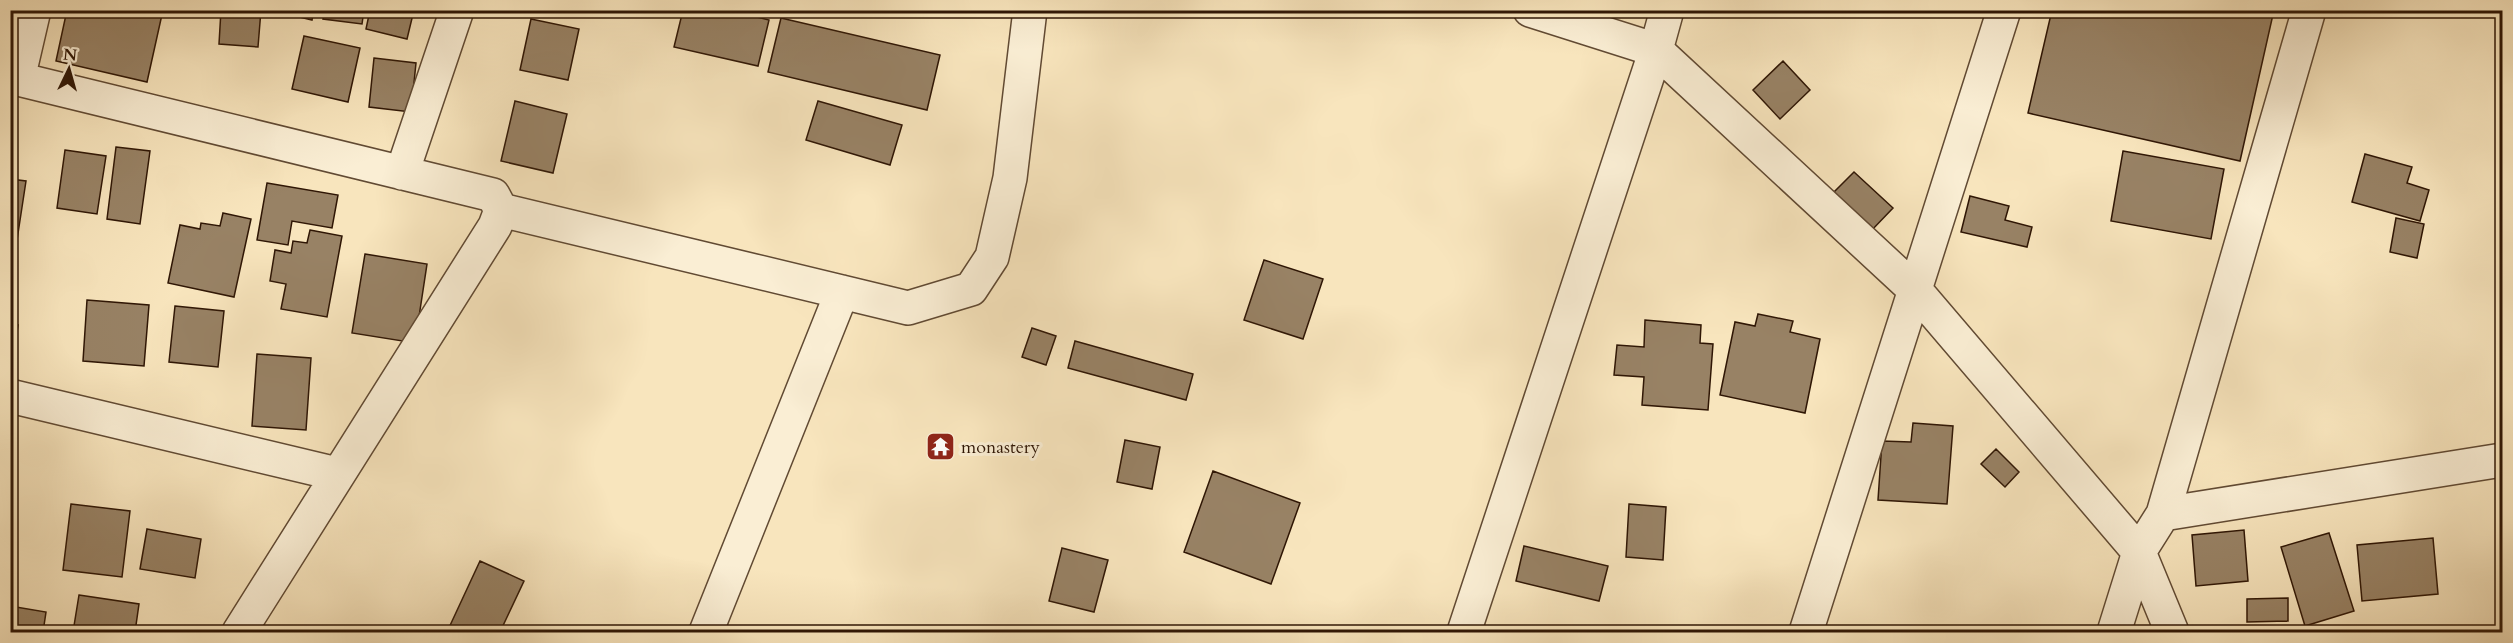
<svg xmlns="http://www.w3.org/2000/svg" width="2513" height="643" viewBox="0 0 2513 643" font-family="Cardo,serif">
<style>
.building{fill:#988265;stroke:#2f1605;stroke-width:1.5}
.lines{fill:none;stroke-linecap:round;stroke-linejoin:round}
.minor-casing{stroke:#614a33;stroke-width:36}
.minor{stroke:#faeed4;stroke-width:33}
.labels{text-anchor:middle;stroke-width:6;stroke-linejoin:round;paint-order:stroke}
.poi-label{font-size:18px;fill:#2f1605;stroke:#faeed4;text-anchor:start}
</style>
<rect width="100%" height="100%" fill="#f8e5bd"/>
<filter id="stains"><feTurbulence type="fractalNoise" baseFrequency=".00333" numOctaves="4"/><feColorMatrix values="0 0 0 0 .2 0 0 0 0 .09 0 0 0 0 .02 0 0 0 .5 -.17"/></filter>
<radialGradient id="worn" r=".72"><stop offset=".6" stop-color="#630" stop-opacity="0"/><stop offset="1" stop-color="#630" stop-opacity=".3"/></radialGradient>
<path class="building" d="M67,10H163L147,82L56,61Z
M221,10H261L258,47L219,44Z
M271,10H314L312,20Z
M325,10H364L362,24L323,19Z
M370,10H414L407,39L366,29Z
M683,10H729L769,20L758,66L674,47Z
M2052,10H2274L2240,161L2028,113Z
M781,18L940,55L927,110L768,72Z
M531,19L579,29L568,80L520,70Z
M304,36L360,48L348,102L292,89Z
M374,58L416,63L411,112L369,107Z
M1783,61L1810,90L1780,119L1753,90Z
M515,101L567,114L553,173L501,161Z
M818,101L902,125L890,165L806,140Z
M116,147L150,151L140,224L107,219Z
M65,150L106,156L97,214L57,208Z
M2123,151L2224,169L2211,239L2111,221Z
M2365,154L2412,167L2407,183L2429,190L2420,221L2352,202Z
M1854,172L1893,208L1870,232L1831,195Z
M10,179L26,181L17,240L10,239Z
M267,183L338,195L332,228L292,221L288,245L257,240Z
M1970,196L2009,206L2005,220L2032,227L2027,247L1961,232Z
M223,213L251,219L234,297L168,283L180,225L200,229L201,223L220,226Z
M2396,218L2424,224L2417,258L2390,252Z
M310,230L342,236L327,317L281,309L286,284L270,281L275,250L291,253L293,241L307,243Z
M365,254L427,264L415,343L352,333Z
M1264,260L1323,279L1303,339L1244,320Z
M87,300L149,305L144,366L83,361Z
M175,306L224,311L218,367L169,362Z
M1758,314L1793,321L1790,332L1820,339L1805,413L1720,395L1735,322L1755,326Z
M1645,320L1701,325L1700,343L1713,344L1708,410L1642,405L1644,377L1614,375L1617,345L1644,347Z
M10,324L18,325L13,362H10Z
M1032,328L1056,336L1046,365L1022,357Z
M1075,341L1193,374L1186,400L1068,368Z
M257,354L311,358L306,430L252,426Z
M1913,423L1953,426L1947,504L1878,500L1882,441L1911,442Z
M1125,440L1160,447L1152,489L1117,482Z
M1996,449L2019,472L2005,487L1981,464Z
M1213,471L1300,503L1271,584L1184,552Z
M71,504L130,511L122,577L63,570Z
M1629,504L1666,507L1663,560L1626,557Z
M147,529L201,539L195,578L140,569Z
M2244,530L2248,581L2196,586L2192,535Z
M2329,533L2354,611L2305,626L2281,547Z
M2433,538L2438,594L2362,601L2357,545Z
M1524,546L1608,566L1599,601L1516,581Z
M1062,548L1108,560L1094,612L1049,601Z
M480,561L524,581L500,632H447Z
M79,595L139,604L135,632H73Z
M2288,598V621L2247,622V599Z
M10,606L46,612L43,632H10Z"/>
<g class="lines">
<defs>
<path id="minor" d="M1530,10L1656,50L1916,291L2139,552L2172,632
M10,77L493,195L501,210L908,308L971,289L992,257L1010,178L1030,10
M18,79L34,10
M402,173L457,10
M10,396L337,474
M2163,514L2502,460
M239,632L495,226L501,210
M706,632L842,292
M1464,632L1656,50L1667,10
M1806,632L2004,10
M2114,632L2139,552L2163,514L2309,10"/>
</defs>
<use href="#minor" class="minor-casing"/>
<use href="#minor" class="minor"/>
</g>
<defs>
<symbol id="temple-square" viewBox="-11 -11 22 22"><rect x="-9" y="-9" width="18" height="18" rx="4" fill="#8f2418" stroke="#faeed4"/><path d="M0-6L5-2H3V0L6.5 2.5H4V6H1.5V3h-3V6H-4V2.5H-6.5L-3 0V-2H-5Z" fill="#fff"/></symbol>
</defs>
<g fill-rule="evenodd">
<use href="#temple-square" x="924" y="430" width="33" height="33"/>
</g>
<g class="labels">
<g class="poi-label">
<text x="961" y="453">monastery</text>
</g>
</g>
<rect width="2513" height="643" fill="none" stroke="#f8e5bd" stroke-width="36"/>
<rect x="12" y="12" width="2489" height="619" fill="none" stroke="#2f1605" stroke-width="3"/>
<rect x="18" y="18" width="2477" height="607" fill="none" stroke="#2f1605" stroke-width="1.5"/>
<g transform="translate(69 69) rotate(5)" stroke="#faeed4" stroke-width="4.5" paint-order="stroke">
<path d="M0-4.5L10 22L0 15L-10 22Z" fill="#2f1605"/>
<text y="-9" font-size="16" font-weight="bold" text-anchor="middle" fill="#2f1605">N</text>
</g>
<rect width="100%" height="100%" filter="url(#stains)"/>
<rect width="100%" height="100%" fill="url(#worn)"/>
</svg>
